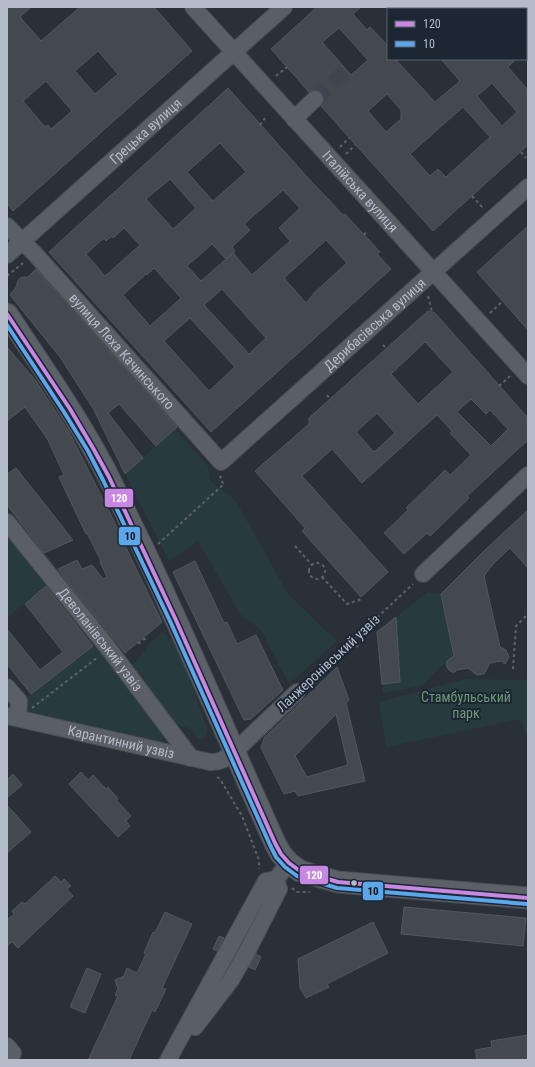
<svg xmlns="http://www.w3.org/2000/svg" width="535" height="1067" viewBox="0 0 535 1067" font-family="'Roboto Condensed',sans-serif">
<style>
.green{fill:#273a3e}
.building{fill:#444950;stroke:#52575f;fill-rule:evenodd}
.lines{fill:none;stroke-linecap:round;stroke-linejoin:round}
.minor-tunnel{stroke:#3f454e;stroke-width:16;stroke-dasharray:16 8;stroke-linecap:butt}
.minor-casing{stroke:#484c53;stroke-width:18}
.major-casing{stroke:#484c55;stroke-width:23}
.path{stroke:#5d636a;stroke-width:2;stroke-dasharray:3 3;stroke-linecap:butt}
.minor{stroke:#5a5e66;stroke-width:16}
.major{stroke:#5c6168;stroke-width:21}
.bus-1-casing{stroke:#1d2633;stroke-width:7}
.bus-2-casing{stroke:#1d2633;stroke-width:7}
.bus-1{stroke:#c787e3;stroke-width:4}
.bus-2{stroke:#5aa8eb;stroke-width:4}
.bus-dot{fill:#b4bcc9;stroke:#1d2633;stroke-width:1.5}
.labels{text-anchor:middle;stroke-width:4;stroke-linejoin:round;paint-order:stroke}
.street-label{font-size:14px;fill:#b4bcc9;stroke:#1d2633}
.park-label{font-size:14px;fill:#6b9a76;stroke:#1d2633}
.line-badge{stroke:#1d2633;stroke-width:1.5}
.badge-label{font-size:11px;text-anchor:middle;font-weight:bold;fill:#fff}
.pale-badge-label{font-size:11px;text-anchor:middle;font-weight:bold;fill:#111}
</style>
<rect width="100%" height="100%" fill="#2a3038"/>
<path class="green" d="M175,429L208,466L211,482L229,495L237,503L288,594L337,641L289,684L261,630L240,614L198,541L169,561L125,474Z
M7,535L20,552L26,557L31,567L46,586L8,617L7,615Z
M428,592L437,594H441L455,658L448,660L421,686L383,693L377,632Z
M162,632L171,639L181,654L208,731L206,736L201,740L197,737L194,733L187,727H182L171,721L137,674L132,665L141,656L150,643Z
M97,644L165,735L160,743L7,714V705H14L31,694L93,646Z
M465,679L528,680V740L521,719L386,747L379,702Z"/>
<path class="building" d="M7,7H31L20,17L41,41L80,7H154L192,51L13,211L7,204ZM98,51L118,74L95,94L75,71ZM46,81L72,111L51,129L48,125L45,127L23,101Z
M317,7H361L353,14L367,30L370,27L388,46V59H395L435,102L460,81L441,59H516L508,67L528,90V145L433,231L321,106L324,101V97L322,93L317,90H312L309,92L271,49ZM339,28L368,60L351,75L322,42ZM492,83L517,112L502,126L477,96ZM387,94L401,110V119L386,132L368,111ZM463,107L490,137L446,177L438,169L430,176L410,154Z
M228,88L308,178L343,215L345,214L380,252L377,254L391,269L211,432L49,252ZM220,143L246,172L213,201L187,172ZM170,179L196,208L173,229L146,199ZM283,190L300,208L279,228L290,241L252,275L233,253L201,281L187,266L212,244L226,259L235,251L232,247L250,230L244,224ZM124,228L140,245L105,276L86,254L104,238L106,241L112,236L113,238ZM326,240L347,263L315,292L306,303L284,278ZM154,268L181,298L150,326L123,295L146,274L147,275ZM222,289L266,338L249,354L204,305ZM190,318L235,367L209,391L164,341Z
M528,226V330L477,272Z
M36,269L177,427L156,446L119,404L108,413L143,458L125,474L94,410L60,357L10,295L17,286V283L19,279L22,277H28Z
M428,311L435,313L528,418V440L467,496L469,498L430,536L427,533L404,554L384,533L408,510L406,508L445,470L450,475L471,455L450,433L452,431L437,415L362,483L332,449L302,476L388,572L361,597L302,531L305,528L255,471L309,424V418ZM425,342L453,372L418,404L391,374ZM471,399L486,414L490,410L508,429L491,446L457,412ZM377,413L395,433L374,452L356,432Z
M7,347L36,381L69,432L113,519L131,558L162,622L125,653L69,584L58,569L77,560L82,569L92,565L103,579L107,577L100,562L101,561L87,533L86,534L59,477L64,475L48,440L25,407L7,421Z
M16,468L43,502L73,540L44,553L7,505V474Z
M528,510V568L510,548L493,564L484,576L500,647L506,650L509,657L505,664L501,661L490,663L484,674L477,675L468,668L457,670L455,672H452L449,670L447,667L446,663L448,660L454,656L441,594L484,551Z
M195,561L224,623L227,622L237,644L256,635L283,690L251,719L244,720L173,572Z
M46,586L93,646L31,694L7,664V629L40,670L63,652L25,604Z
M396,617L400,682L382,684L377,632Z
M337,667L349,700L346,703L365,781L298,796L295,791L284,794L261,748L264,738ZM336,714L348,765L307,777L295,756Z
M81,772L88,780L93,775L106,789L108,787L118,799L116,800L131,816L126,821L130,826L118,837L69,784Z
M13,774L22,785L7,798V780Z
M7,805L31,832L7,853Z
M55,876L61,882L64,879L71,886L67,889L73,896L18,948L12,942L7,946V920L14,914L12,911L22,902L25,904Z
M404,907L526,918L523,946L401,934Z
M165,912L192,924L162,988L166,989L155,1012L152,1010L129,1060H88L118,996L115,995L118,989L115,980L124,976L127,968L137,973L146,954L144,953L153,932L155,933Z
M373,922L388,953L327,984L329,987L306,998L300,988L298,959Z
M219,936L224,938L217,951L213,949Z
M256,954L261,957L255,970L249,967Z
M87,968L101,974L85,1013L70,1007Z
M528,1035V1060H477L475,1050L492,1047L491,1041Z"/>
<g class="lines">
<path class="minor-tunnel" d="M315,99L347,70"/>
<defs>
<g id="minor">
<path id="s1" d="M193,7L528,376"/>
<path d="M294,119L315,99"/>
<path id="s2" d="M7,226L35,254L221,462L528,187"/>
<path id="s3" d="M7,255L284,7"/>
<path id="s4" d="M7,522L109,649L191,758"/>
<path d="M423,574L528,475"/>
<path d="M7,687L19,701L18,717"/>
<path id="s5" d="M7,716L210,762C220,763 226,758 234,752L297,692"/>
<path d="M195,1027L231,980L248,950L279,889L276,879"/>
<path d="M7,1046L13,1053"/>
<path d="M168,1060L266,881L276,879L289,863"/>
</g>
<path id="major" d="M7,314C41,365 75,414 104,468C117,493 128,519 141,544C188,643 230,743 275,843L281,854L289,863L300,871L338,882L528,898"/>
</defs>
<use href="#minor" class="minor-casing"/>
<use href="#major" class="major-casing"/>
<path class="path" d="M276,76L287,67
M260,125L265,118
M340,147L349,138
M521,152L526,158
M346,154L355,145
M472,196L483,208
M364,235L367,231
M7,276L23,263
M428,296L432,312
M490,313L503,301
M383,345L386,348
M499,386L510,376
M327,395L330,399
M158,544L224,484L220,479L221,475
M295,546L312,565
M309 571a8 8 0 1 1 16 0a8 8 0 1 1-16 0Z
M322,577L347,604L362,599
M354,639L358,648
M143,640L146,638L145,637
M138,642L139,643L142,642
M513,669L516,626L528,614
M307,683L413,584
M32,708L98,657
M217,777L220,779L242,816L259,860V869
M292,888L297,892H310"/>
<use href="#minor" class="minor"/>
<use href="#major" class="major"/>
<defs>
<path id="bus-1" d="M7,314L70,409L93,448L109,477L175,618L275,843L281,854L289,863L300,871L338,882L528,898"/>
<path id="bus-2" d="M7,325L64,412L88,451L103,480L170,621L270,845L276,857L285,867L297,876L337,888L527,904"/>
</defs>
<use href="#bus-1" class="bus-1-casing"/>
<use href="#bus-2" class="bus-2-casing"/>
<use href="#bus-1" class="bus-1"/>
<use href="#bus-2" class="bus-2"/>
</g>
<circle class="bus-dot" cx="354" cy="883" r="3.5"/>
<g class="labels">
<g class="street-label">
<text dy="5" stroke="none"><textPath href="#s3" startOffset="186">Грецька вулиця</textPath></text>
<text dy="5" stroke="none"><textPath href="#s1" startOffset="249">Італійська вулиця</textPath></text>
<text dy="5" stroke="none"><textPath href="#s2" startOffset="525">Дерибасівська вулиця</textPath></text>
<text dy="5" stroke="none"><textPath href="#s2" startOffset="170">вулиця Леха Качинського</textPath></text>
<text dy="5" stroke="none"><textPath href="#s4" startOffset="150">Деволанівський узвіз</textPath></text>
<text transform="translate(328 663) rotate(-43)" y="5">Ланжеронівський узвіз</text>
<text dy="5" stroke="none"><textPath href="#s5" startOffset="117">Карантинний узвіз</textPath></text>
</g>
<g class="park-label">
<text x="466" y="702">Стамбульський<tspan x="466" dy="16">парк</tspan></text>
</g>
</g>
<g class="line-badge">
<rect x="104" y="488" width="30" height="20" rx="4" fill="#c787e3"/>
<rect x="118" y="526" width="23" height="20" rx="4" fill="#5aa8eb"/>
<rect x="299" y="865" width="30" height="20" rx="4" fill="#c787e3"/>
<rect x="362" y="881" width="22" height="20" rx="4" fill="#5aa8eb"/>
</g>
<g class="badge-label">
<text x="119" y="502">120</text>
<text x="314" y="879">120</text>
</g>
<g class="pale-badge-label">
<text x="130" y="540">10</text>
<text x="373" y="895">10</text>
</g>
<rect width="535" height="1067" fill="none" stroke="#b4bcc9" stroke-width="16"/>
<rect x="387" y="8" width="140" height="52" fill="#1d2633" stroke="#59626f"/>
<rect x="395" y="21" width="20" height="6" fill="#c787e3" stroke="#59626f"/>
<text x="423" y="28" font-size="12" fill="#b4bcc9">120</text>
<rect x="395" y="41" width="20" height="6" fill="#5aa8eb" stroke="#59626f"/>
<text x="423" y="48" font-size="12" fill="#b4bcc9">10</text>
</svg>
